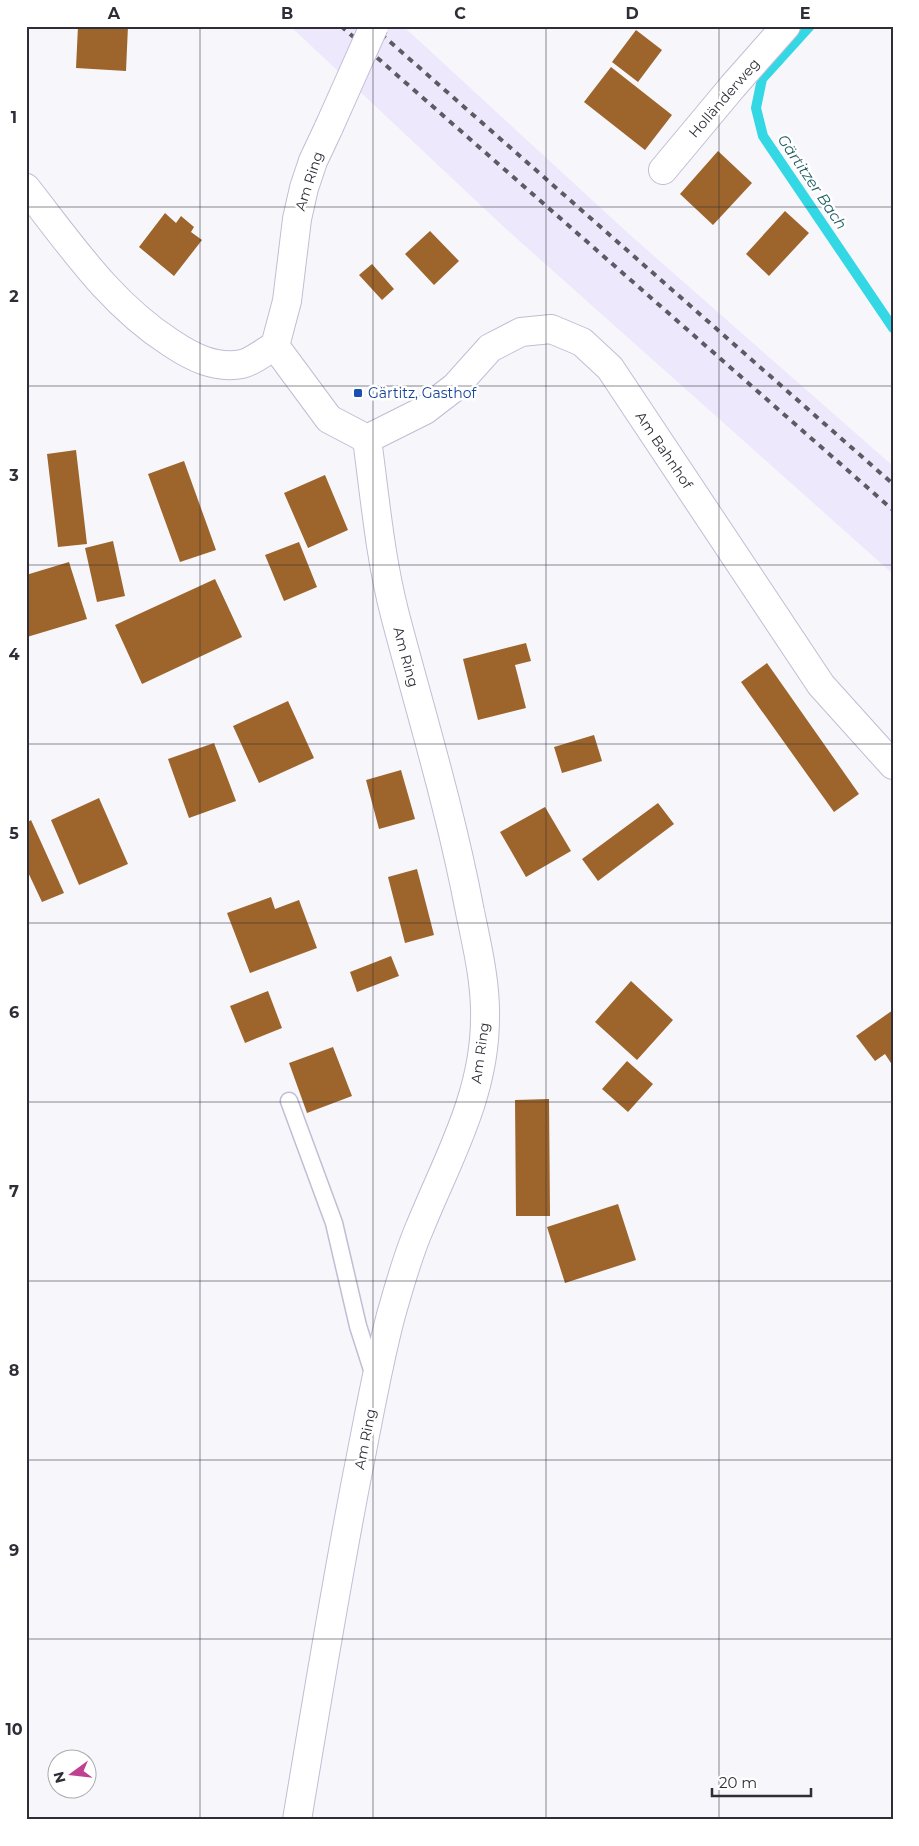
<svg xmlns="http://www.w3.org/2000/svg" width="919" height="1846" viewBox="0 0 919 1846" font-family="Montserrat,sans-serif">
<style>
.built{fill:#ede8fc}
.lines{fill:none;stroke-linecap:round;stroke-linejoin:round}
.stream{stroke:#34d8e4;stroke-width:10}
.building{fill:#9d652b}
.service-casing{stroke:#c3bcd5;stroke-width:19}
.minor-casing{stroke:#c3bcd5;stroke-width:30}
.service{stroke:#fff;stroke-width:16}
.minor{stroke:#fff;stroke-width:28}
.rail{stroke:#5c5a63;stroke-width:4;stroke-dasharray:6 6;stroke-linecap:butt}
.minor-bridge-casing{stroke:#c3bcd5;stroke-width:30;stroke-linecap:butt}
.minor-bridge{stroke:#fff;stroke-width:28}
.grid{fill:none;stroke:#302d37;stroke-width:1;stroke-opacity:0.55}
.transit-dot{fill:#1a4fb4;stroke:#fff;stroke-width:2}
.labels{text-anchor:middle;stroke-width:5;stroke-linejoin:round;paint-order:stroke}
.street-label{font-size:14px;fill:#302d37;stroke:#fff}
.transit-label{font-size:14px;fill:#164399;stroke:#fff;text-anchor:start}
.water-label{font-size:15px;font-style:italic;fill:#1f5e63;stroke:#fff}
.neatline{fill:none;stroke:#302d37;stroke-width:2}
.grid-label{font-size:16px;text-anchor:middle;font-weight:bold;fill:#302d37}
</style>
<rect width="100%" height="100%" fill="#f7f6fb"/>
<path class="built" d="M290,26H403L629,234L893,466V574L505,228Z"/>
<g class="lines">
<path class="stream" d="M810,26L762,79L756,108L763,136L893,328"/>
</g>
<path class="building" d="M78,26H128L126,71L76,68Z
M636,30L662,50L638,82L612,62Z
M611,67L672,115L645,150L584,102Z
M718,151L752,183L713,225L680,194Z
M785,211L809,233L769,276L746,254Z
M165,213L176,223L181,216L194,227L191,232L202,240L174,276L139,247Z
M430,231L459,261L434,285L405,254Z
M372,264L394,289L382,300L359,275Z
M76,450L87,544L58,547L47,454Z
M184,461L216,550L180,562L148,474Z
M325,475L348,530L308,548L284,493Z
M113,541L125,596L97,602L85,548Z
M299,542L317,587L284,601L265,555Z
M69,562L87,619L27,637L26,575Z
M215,579L242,637L142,684L115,625Z
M526,643L531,661L515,665L526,708L478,720L463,659Z
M767,663L859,794L834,812L741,682Z
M288,701L314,758L259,783L233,726Z
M594,735L602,761L562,773L554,747Z
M214,743L236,801L189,818L168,759Z
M401,770L415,819L379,829L366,780Z
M99,798L128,864L79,885L51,820Z
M658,803L674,824L598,881L582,859Z
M545,807L571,851L526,877L500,832Z
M31,820L64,893L42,902L26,868V823Z
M417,869L434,935L405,943L388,877Z
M271,897L275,909L299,900L317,948L250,973L227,913Z
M391,956L399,976L357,992L350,972Z
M631,981L673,1020L637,1060L595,1022Z
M268,991L282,1028L245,1043L230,1006Z
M893,1010V1066L885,1054L875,1061L856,1036Z
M333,1047L352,1096L307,1113L289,1063Z
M627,1061L653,1084L628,1112L602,1089Z
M549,1099L550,1216H516L515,1100Z
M618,1204L636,1260L565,1283L547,1227Z"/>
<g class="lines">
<defs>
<path id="service" d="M289,1101L334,1223L358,1326L374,1376"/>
<path id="minor" d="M663,170L733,86L786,26
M26,188C71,245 109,303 171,343C192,357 215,369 242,364C252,362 265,351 275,346L287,301L297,219L304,188L313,161L329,127
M275,346L329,419L367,439
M367,439L425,410L455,387L490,348L521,332L551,329L582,342L610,368L821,685L893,765
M297,1820C316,1705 335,1590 357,1476C368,1422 377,1368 391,1315C399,1287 408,1254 420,1227C448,1158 485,1095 485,1018C486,984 477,945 470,912C451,811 421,714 395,615C380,557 375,498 367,439"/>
</defs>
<use href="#service" class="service-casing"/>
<use href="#minor" class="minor-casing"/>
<use href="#service" class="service"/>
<use href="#minor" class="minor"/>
<path class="rail" d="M341,26L893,510
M372,26L893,484"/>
<defs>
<path id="minor-bridge" d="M329,127L374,26"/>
</defs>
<use href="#minor-bridge" class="minor-bridge-casing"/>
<use href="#minor-bridge" class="minor-bridge"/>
</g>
<path class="grid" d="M200,26V1820M373,26V1820M546,26V1820M719,26V1820M26,207H893M26,386H893M26,565H893M26,744H893M26,923H893M26,1102H893M26,1281H893M26,1460H893M26,1639H893"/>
<rect class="transit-dot" x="353" y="388" width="10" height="10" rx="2.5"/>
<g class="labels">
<g class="street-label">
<text transform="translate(724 98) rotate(-49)" y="5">Holländerweg</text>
<text transform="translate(309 181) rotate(-72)" y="5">Am Ring</text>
<text transform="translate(664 450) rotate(56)" y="5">Am Bahnhof</text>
<text transform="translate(406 657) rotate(75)" y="5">Am Ring</text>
<text transform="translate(480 1053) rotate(-82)" y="5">Am Ring</text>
<text transform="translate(365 1439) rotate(-79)" y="5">Am Ring</text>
</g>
<g class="transit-label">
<text x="368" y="398">Gärtitz, Gasthof</text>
</g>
<g class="water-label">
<text transform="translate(812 182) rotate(56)" y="5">Gärtitzer Bach</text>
</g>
</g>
<rect width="919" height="1846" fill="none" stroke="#ffffff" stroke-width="55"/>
<g transform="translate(72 1774) rotate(255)"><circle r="24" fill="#ffffff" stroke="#acabaf"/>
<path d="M0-4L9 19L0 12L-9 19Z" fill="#be4291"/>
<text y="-8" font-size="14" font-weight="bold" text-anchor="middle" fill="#302d37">N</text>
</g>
<path d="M712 1788v8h99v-8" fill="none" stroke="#302d37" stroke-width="2.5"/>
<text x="719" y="1788" font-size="15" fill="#302d37" stroke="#ffffff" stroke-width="4" paint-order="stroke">20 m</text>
<rect x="28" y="28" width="864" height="1790" class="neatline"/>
<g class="grid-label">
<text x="114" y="19">A</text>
<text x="287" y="19">B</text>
<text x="460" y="19">C</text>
<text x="632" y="19">D</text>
<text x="805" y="19">E</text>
<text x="14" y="123">1</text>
<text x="14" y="302">2</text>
<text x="14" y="481">3</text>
<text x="14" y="660">4</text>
<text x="14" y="839">5</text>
<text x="14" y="1018">6</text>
<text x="14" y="1197">7</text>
<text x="14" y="1376">8</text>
<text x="14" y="1556">9</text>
<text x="14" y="1735">10</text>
</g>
</svg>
